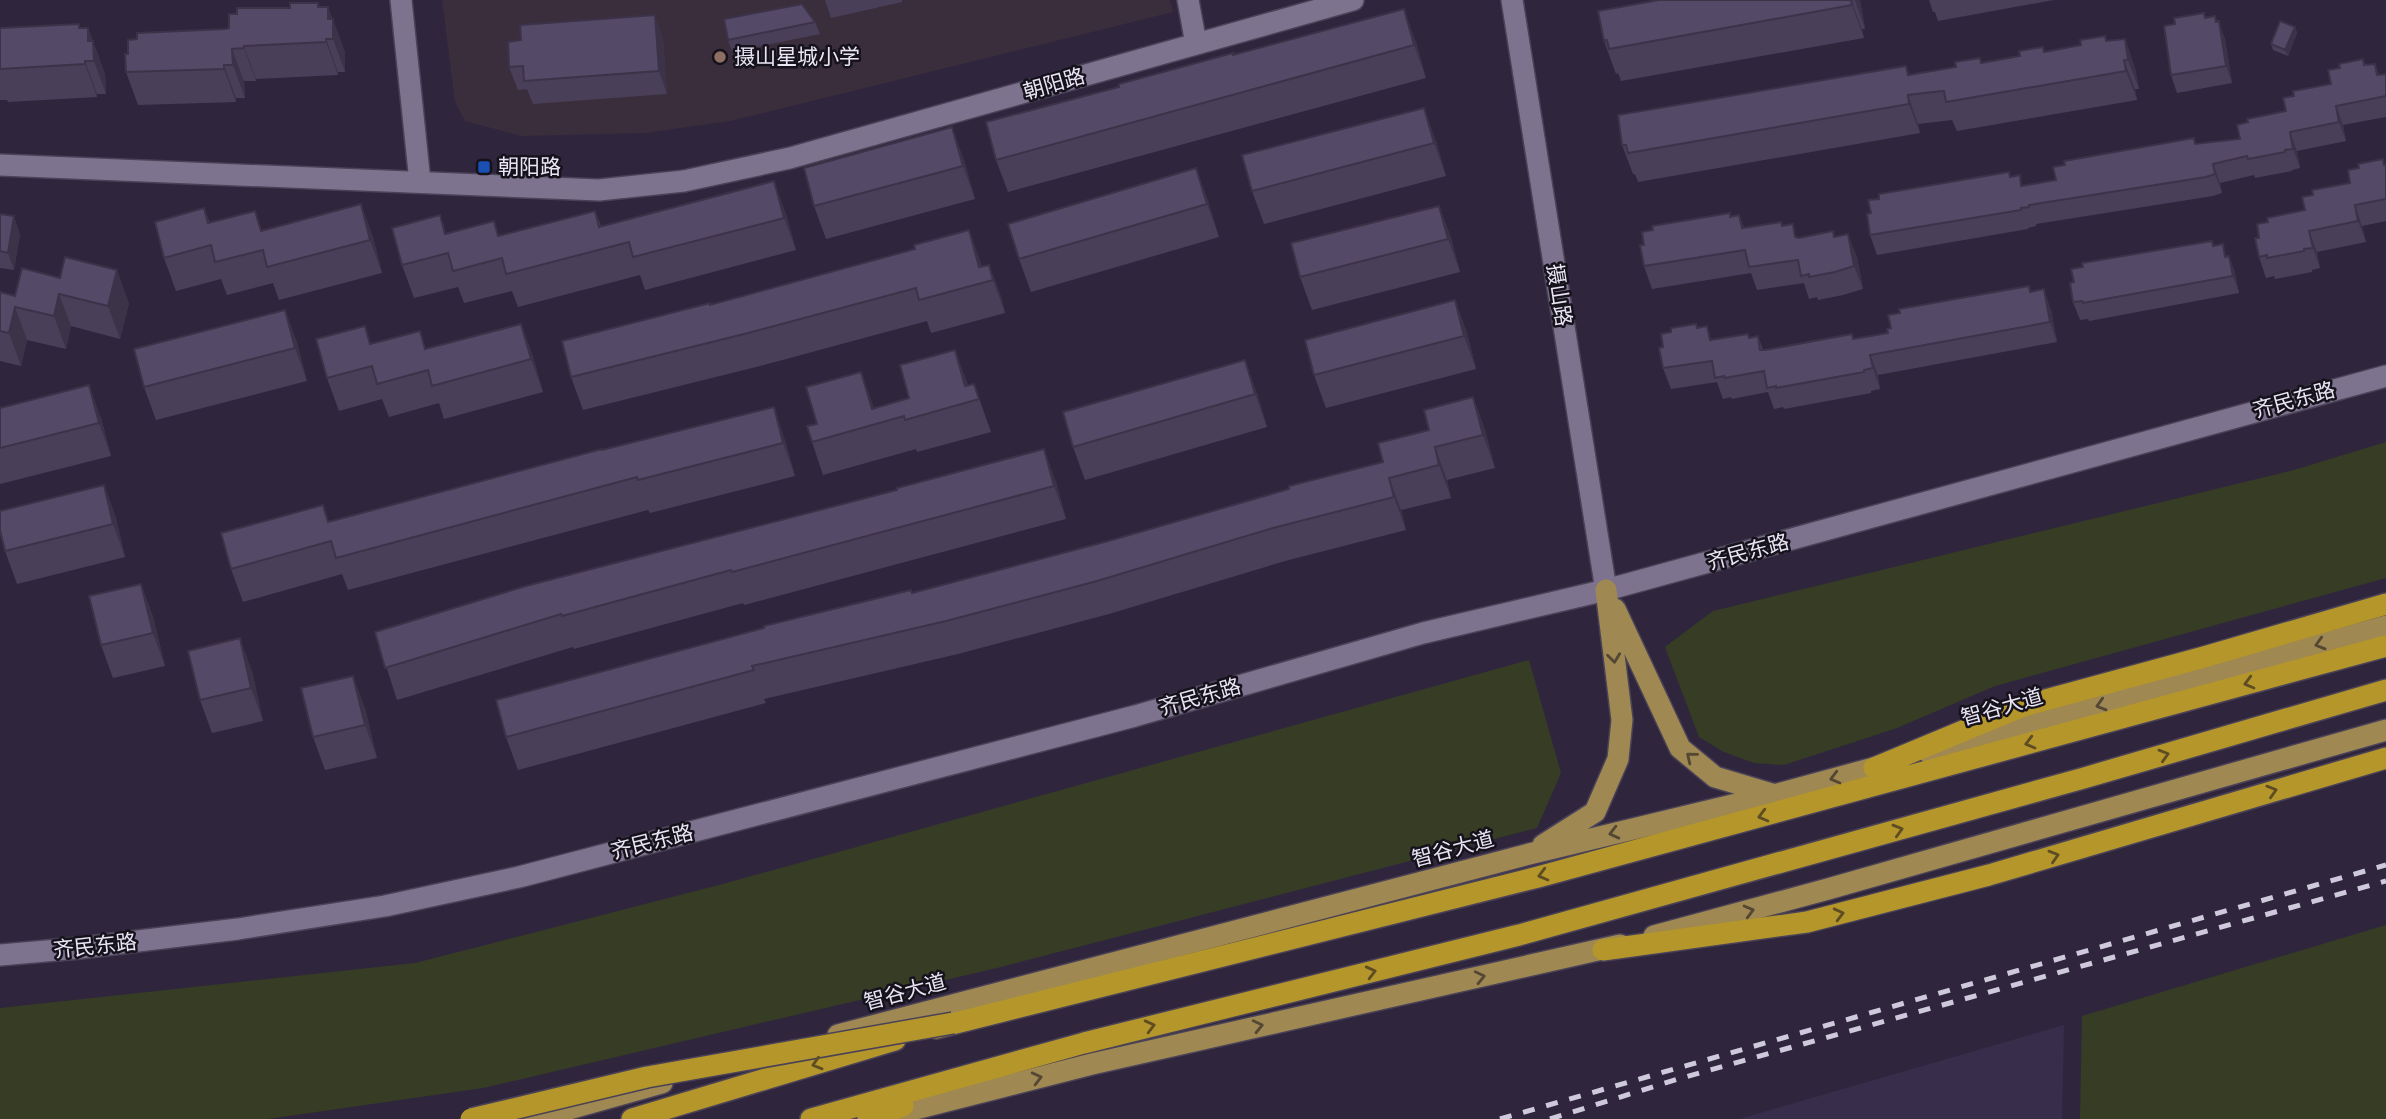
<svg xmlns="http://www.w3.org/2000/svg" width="2386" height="1119" viewBox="0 0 2386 1119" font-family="'Work Sans','Noto Sans SC',sans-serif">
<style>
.built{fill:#382d4b}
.education{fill:#3a2e3d}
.green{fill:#363d24}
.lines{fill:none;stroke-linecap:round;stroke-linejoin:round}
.minor-casing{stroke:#4a4256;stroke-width:24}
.major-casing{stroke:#4a4256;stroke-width:24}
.highway-casing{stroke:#4a4256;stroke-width:24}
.minor{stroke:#7d738f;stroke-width:21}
.major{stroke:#9f8852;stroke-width:21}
.highway{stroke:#b5962a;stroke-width:21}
.rail{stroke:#cfcadb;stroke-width:5;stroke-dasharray:12 12;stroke-linecap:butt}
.highway-bridge-casing{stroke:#4a4256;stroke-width:24;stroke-linecap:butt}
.highway-bridge{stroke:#b5962a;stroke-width:21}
.wall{fill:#493f59}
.shaded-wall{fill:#3c3349}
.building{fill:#554968;stroke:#3c3349;stroke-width:2}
.oneway{stroke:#544734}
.oneway2{stroke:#5e4d22}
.education-dot{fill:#8d6e63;stroke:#16121c;stroke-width:2.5}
.transit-dot{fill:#1a4fb4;stroke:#16121c;stroke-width:2.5}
.labels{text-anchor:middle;stroke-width:5;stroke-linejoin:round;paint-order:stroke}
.poi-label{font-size:21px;fill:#eae5f5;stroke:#16121c;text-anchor:start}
.street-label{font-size:21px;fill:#eae5f5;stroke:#16121c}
</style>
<rect width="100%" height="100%" fill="#2f263e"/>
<path class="built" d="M2064,1025L2062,1119H1739Z"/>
<path class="education" d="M442,0H1170L1173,12L730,121L645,133L521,136L465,121L455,102Z"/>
<path class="green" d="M2386,442V578L1995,686L1897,728L1784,765L1754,763L1724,752L1699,737L1665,647L1713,611L2294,470Z
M1529,660L1561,773L1537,828L1001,967L483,1088L268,1119H0V1008L415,963L723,884Z
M2386,925V1119H2080L2082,1016Z"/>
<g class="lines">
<defs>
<path id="minor" d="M401,0L420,182
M1188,0L1196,44
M1512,0L1606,590
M0,165L599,190L684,181L790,158L1353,0
M0,955L80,948L238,929L385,906L519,877L1135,716L1423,633L1606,590L2386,376"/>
<path id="major" d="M1615,609L1680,748L1715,777L1772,794
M1929,753L2386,626
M1543,845L1595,812L1618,759L1622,720L1606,590
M1654,936L1828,889L2386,730
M838,1035L1529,854L1774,795L1892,763
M884,1117L1092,1064L1620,945
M533,1119L662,1083"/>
<path id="highway" d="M1874,768L2023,706L2204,657L2386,604
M1603,950L1807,922L1989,875L2386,758
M936,1028L1538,877L2386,646
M632,1119L895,1040
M811,1119L1084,1043L1519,935L2084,778L2386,690
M868,1119L903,1106"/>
</defs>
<use href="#minor" class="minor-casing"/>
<use href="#major" class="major-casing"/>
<use href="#highway" class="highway-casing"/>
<use href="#minor" class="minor"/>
<use href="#major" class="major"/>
<use href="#highway" class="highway"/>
<path class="rail" d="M1500,1119L2386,865
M1550,1119L1678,1079L2386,881"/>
<defs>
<path id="highway-bridge" d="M471,1119L647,1077L953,1023"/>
</defs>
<use href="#highway-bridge" class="highway-bridge-casing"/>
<use href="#highway-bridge" class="highway-bridge"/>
</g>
<path class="wall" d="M825,0H902V2L831,18Z
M1659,0H1860L1865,29H1862L1864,38L1621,81L1618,73L1616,74L1604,41Z
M1929,0H2054L1938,21L1935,12H1933Z
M318,3L320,7H328L345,52V72H338V75L256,79V81H244L245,98H236V102L138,105L126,72L128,54L137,39L226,29L229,28L237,14L290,8Z
M2204,13L2206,17L2217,22L2225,39L2232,83L2177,93L2171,75L2175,24Z
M815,22L820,34L732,52L728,40Z
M2295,27L2297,33L2288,56L2273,50L2271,44Z
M0,28H88L105,74L106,94H97V97L8,102L7,100H0Z
M2105,36L2107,41L2125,39L2135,68L2139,89H2135L2137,100L1957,131L1952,120L1918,124L1920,133L1638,182L1635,174H1633L1622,145L1906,66L1909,75L1956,67L1980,58L1982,62L2081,45Z
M663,38L667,94L533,104L527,89L518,90L509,67Z
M1416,42L1426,78L1008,192L996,160L1233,55Z
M2363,59L2365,65L2375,64L2379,75L2386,74V117L2343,125L2346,141L2297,151L2300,168L2292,170V171L2255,178L2254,175L2220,183L2222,193L2213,196L2036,224V226L2028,228V229L1877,255L1870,235L1871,213L1879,199L2009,172L2010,177L2023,186L2056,180L2194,138L2196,144L2240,139L2248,122L2286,111L2294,96L2331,84L2340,68Z
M1436,141L1446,176L1264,224L1252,191Z
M964,160L975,199L826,239L814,206Z
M2386,164V221L2362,226L2366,242L2317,252L2320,268L2312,270V272L2275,279L2274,276L2266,278L2259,257V238L2268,222L2305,210L2313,195L2350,183Z
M1196,168L1208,201L1219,237L1031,292L1019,259Z
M1439,206L1451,238L1460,272L1312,310L1300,277Z
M204,208L210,223L262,230L373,237L382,273L279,300L273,283L227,295L221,279L176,291L164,258Z
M595,211L601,226L786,214L796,250L645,290L640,275L518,307L512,291L464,303L458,287L414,298L402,265L446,234L500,236Z
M1730,213L1731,216L1739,215L1744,228L1781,222L1783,226L1798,238L1835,237L1857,257L1863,289L1843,295L1818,300L1817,297L1809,299L1804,283L1757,290L1751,273L1652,289L1644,266V245Z
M0,214L20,234L14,270L0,268Z
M2212,241L2214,245L2227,256H2229L2235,273L2239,293L2089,321L2088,319L2080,320L2073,302Z
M989,265L1001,297L1005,313L931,333L927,321L760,366L583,410L571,377L710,305Z
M22,268L129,303L120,339L71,326L66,349L27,340L21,366L0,361V292L15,296Z
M2029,286L2031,291L2051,310L2057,342L1878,375L1880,389L1871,391V393L1784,409L1783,407L1774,409L1768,392L1732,399L1731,397L1723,399L1717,382L1671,389L1663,368V347L1671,332L1696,324L1697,328L1712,340L1748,334L1749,338L1758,336L1763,350H1765L1852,334L1854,339L1888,333Z
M1455,300L1467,333L1476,369L1326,408L1314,375Z
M285,310L297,343L307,381L156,420L144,387Z
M521,324L533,357L543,392L444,419L439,403L389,417L382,399L339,411L327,378L371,344L426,349Z
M974,384L991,432L917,452L916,449L823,475L812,442L817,424L874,408Z
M1257,393L1267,427L1085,480L1073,447Z
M1473,397L1485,430L1495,468L1447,480L1451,498L1401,510L1406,530L1285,561L1109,614L958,654L764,699L766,703L518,770L506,737L912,593L1112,540L1383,462Z
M0,408L101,418L111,456L0,484Z
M785,440L795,476L650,513L648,510L348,590L342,574L243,602L231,569L330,522L602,450Z
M1056,482L1066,519L744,605L743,603L574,649L573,647L397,700L375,632Z
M104,485L116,518L125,557L17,584L5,551Z
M141,584L153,617L165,666L113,678L101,645Z
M252,671L263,721L212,733L200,700Z
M365,708L377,758L325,770L313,737Z"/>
<path class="shaded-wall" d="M1851,0L1862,29L1864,38L1852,5Z
M1855,0H1860L1865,29Z
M328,7L345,52V72L333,39L328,19Z
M1404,9L1416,42L1426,78L1414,45Z
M655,15L663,38L667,94L659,71Z
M2215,16L2220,29L2219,21L2225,39L2232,83L2226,66Z
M2295,27L2297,33L2288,56L2285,50Z
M88,28L105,74L106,94L94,61L88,41Z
M326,39L338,72V75L326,42Z
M2125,39L2135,68L2139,89L2128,60Z
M244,46L256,79V81L244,48Z
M232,49L244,81L245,98L233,65Z
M2124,60L2135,89L2137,100L2126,71Z
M85,61L97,94V97L85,64Z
M224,65L236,98V102L224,69Z
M1908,95L1918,124L1920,133L1909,104Z
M2336,106L2343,125L2346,141L2339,122Z
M1424,108L1436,141L1446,176L1434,143Z
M952,127L964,160L975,199L963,166Z
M2290,132L2297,151L2300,168L2293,149Z
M2213,164L2220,183L2222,193L2215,174Z
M1196,168L1208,201L1219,237L1207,204Z
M774,181L786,214L796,250L784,218Z
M361,204L373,237L382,273L370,240Z
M2355,205L2362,226L2366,242L2358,221Z
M1439,206L1451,238L1460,272L1448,239Z
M14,216L20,234L14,270L8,253Z
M969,230L981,263L986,282L979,267Z
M2309,231L2317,252L2320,268L2313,248Z
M1848,234L1857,257L1863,289L1854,266Z
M2229,256L2235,273L2239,293L2233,276Z
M989,265L1001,297L1005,313L993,280Z
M117,270L129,303L120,339L108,306Z
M2044,289L2051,310L2057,342L2050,322Z
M59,294L71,326L66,349L54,316Z
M1455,300L1467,333L1476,369L1464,336Z
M15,307L27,340L21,366L9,333Z
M285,310L297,343L307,381L295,348Z
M521,324L533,357L543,392L531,359Z
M955,350L967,382L972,401L965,386Z
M1870,355L1878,375L1880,389L1873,368Z
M1245,360L1257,393L1267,427L1255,394Z
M861,372L873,405L878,423L872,409Z
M89,385L101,418L111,456L99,423Z
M1473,397L1485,430L1495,468L1483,435Z
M774,407L785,440L795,476L783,443Z
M1435,447L1447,480L1451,498L1439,465Z
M1044,449L1056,482L1066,519L1054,486Z
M1389,478L1401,510L1406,530L1394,497Z
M104,485L116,518L125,557L113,524Z
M141,584L153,617L165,666L153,633Z
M240,638L252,671L263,721L251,688Z
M353,676L365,708L377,758L365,725Z"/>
<path class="building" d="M1659,0H1851L1852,5L1609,49L1607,40L1604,41L1598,11Z
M290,3H318V7H328V19H333V39H326V42L244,46V48L232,49L233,65H224V69L126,72L125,54H128V40L137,39V33L226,29L229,28V14H237V8H290Z
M802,4L815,22L728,40L724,19Z
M1404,9L1414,45L996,160L986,122L1119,87V84L1233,53V55Z
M2204,13L2205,18L2215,16L2216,22L2219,21L2226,66L2171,75L2164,26L2175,24L2174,18Z
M655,15L659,71L524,81L523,66L509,67L508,42L521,40L520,25Z
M2280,21L2295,27L2285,50L2271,44Z
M79,24V28H88V41H93L94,61H85V64L0,69V28Z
M2105,36L2106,41L2125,39L2128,60H2124L2126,71L1946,102L1944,91H1942L1908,95L1909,104L1628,153L1626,145H1622L1618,115L1906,66L1908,75L1956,67L1955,62L1980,58L1981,63L2020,56L2019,51L2043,47L2044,52L2081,45L2080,40Z
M2363,59L2364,65L2375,64L2377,75L2386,74V96L2336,106L2339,122L2290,132L2293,149L2285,150V152L2248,159L2247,156L2213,164L2215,174L2206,177L2029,205V207L2021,208V210L1870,235L1867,214L1871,213L1868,200L1879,199V194L2009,172L2010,177L2020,175L2021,186L2056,180L2053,167L2065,165L2064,161L2194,138L2195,144L2240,139L2237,125L2248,122L2247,119L2286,111L2283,98L2294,96L2293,91L2331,84L2328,70L2340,68L2339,64Z
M1424,108L1434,143L1252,191L1242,155Z
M952,127L963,166L814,206L804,168Z
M2383,159L2384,165L2386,164V199L2355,205L2358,221L2309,231L2313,248L2304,249V251L2267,258V255L2259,257L2255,238H2259L2257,224L2268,222L2267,218L2305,210L2302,197L2313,195L2312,190L2350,183L2348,170L2359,168L2358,164Z
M1196,168L1207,204L1019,259L1008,224Z
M774,181L784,218L633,257L629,242L506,274L502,258L453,271L448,253L402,265L392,228L440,215L445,234L494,221L498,236L595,211L599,227Z
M361,204L370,240L267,267L263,250L215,262L211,245L164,258L155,222L204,208L208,223L255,211L261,231Z
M1439,206L1448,239L1300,277L1291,243Z
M1730,213V217L1739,215L1742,228L1781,222L1782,226L1793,224L1795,237L1799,238L1833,231L1834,237L1848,234L1854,266L1835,272L1809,277V274L1801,276L1798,260L1749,267L1745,250L1644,266L1640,245H1644L1642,232L1653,230L1652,226Z
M0,214L14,216L8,253L0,251Z
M969,230L979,267L989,265L993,280L919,300L916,288L748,333L571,377L562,341L710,303V305L915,249L914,245Z
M2212,241L2213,246L2223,244L2225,257L2229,256L2233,276L2083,303L2082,301L2073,302L2070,283L2074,282L2071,269L2083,267L2082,263Z
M65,257L117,270L108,306L59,294L54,316L15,307L9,333L0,331V292L15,296L22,268L60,278Z
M2029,286L2030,292L2044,289L2050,322L1870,355L1873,368L1864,370V372L1776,388V386L1767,388L1764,371L1725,378L1724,376L1715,378L1712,361L1663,368L1659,348L1663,347L1661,334L1671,332V328L1696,324L1697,328L1707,326L1710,340L1748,334L1749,338L1758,336L1760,350H1765L1852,334L1853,339L1888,333L1887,329L1891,328L1888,315L1900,313L1899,309Z
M1455,300L1464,336L1314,375L1305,340Z
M285,310L295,348L144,387L134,349Z
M521,324L531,359L432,386L428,370L377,384L372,366L327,378L316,339L365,326L370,344L420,331L425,349Z
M955,350L965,386L974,384L979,399L905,420L904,416L812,442L807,426L817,424L806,387L861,372L872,409L909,398L900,365Z
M1245,360L1255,394L1073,447L1063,412Z
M89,385L99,423L0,448V408Z
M1473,397L1483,435L1435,447L1439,465L1389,478L1394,497L1273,528L1097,581L946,621L752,666L754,670L506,737L496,700L764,628V626L911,590L912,593L1112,540L1289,489V486L1383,462L1378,443L1429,430L1424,410Z
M774,407L783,443L638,480L637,477L336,558L331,541L231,569L221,533L323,505L328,522L602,449V450Z
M1044,449L1054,486L732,572L731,570L562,616L561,614L385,668L375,632L526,586L897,490V488Z
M104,485L113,524L5,551L0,530V511Z
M141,584L153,633L101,645L89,596Z
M240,638L251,688L200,700L188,651Z
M353,676L365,725L313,737L301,688Z"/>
<defs><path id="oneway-chevron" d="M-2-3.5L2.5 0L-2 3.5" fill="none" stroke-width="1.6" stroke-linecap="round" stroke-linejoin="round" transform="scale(1.75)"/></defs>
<g class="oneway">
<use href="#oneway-chevron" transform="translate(2320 644) rotate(164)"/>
<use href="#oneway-chevron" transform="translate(1614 658) rotate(83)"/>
<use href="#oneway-chevron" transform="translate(2101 705) rotate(164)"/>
<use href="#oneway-chevron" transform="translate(1691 757) rotate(-141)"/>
<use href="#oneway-chevron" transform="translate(1835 778) rotate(165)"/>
<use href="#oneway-chevron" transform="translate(1614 833) rotate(166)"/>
<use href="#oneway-chevron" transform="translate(1749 911) rotate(-15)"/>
<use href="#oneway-chevron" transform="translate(1480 977) rotate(-13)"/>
<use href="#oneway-chevron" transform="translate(1258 1026) rotate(-13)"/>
<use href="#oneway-chevron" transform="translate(1037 1078) rotate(-14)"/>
</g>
<g class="oneway2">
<use href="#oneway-chevron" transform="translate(2249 683) rotate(165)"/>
<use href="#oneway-chevron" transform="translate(2030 743) rotate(165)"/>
<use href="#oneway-chevron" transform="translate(2164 755) rotate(-16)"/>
<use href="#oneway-chevron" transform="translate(2272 791) rotate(-17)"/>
<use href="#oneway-chevron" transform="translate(1763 816) rotate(165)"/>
<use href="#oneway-chevron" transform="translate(1898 830) rotate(-16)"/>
<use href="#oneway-chevron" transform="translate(2054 856) rotate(-17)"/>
<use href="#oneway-chevron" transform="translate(1543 875) rotate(165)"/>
<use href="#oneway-chevron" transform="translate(1839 914) rotate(-14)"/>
<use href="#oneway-chevron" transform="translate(1371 972) rotate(-14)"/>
<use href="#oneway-chevron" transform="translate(1150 1026) rotate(-14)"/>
<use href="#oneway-chevron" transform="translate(817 1064) rotate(163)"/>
</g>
<circle class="education-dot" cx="720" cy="57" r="7"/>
<rect class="transit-dot" x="477" y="160" width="14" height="14" rx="3.5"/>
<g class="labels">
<g class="poi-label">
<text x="734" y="64">摄山星城小学</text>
<text x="498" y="174">朝阳路</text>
</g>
<g class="street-label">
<text transform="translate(1054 84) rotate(-16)" y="7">朝阳路</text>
<text transform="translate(1559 295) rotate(81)" y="7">摄山路</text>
<text transform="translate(2294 400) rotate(-15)" y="7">齐民东路</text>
<text transform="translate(1748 552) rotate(-15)" y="7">齐民东路</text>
<text transform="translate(1200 697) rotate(-16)" y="7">齐民东路</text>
<text transform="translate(2002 707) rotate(-16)" y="7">智谷大道</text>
<text transform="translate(652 842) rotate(-14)" y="7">齐民东路</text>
<text transform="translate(1453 849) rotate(-15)" y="7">智谷大道</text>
<text transform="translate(95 946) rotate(-6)" y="7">齐民东路</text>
<text transform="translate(905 992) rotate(-15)" y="7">智谷大道</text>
</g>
</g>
</svg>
